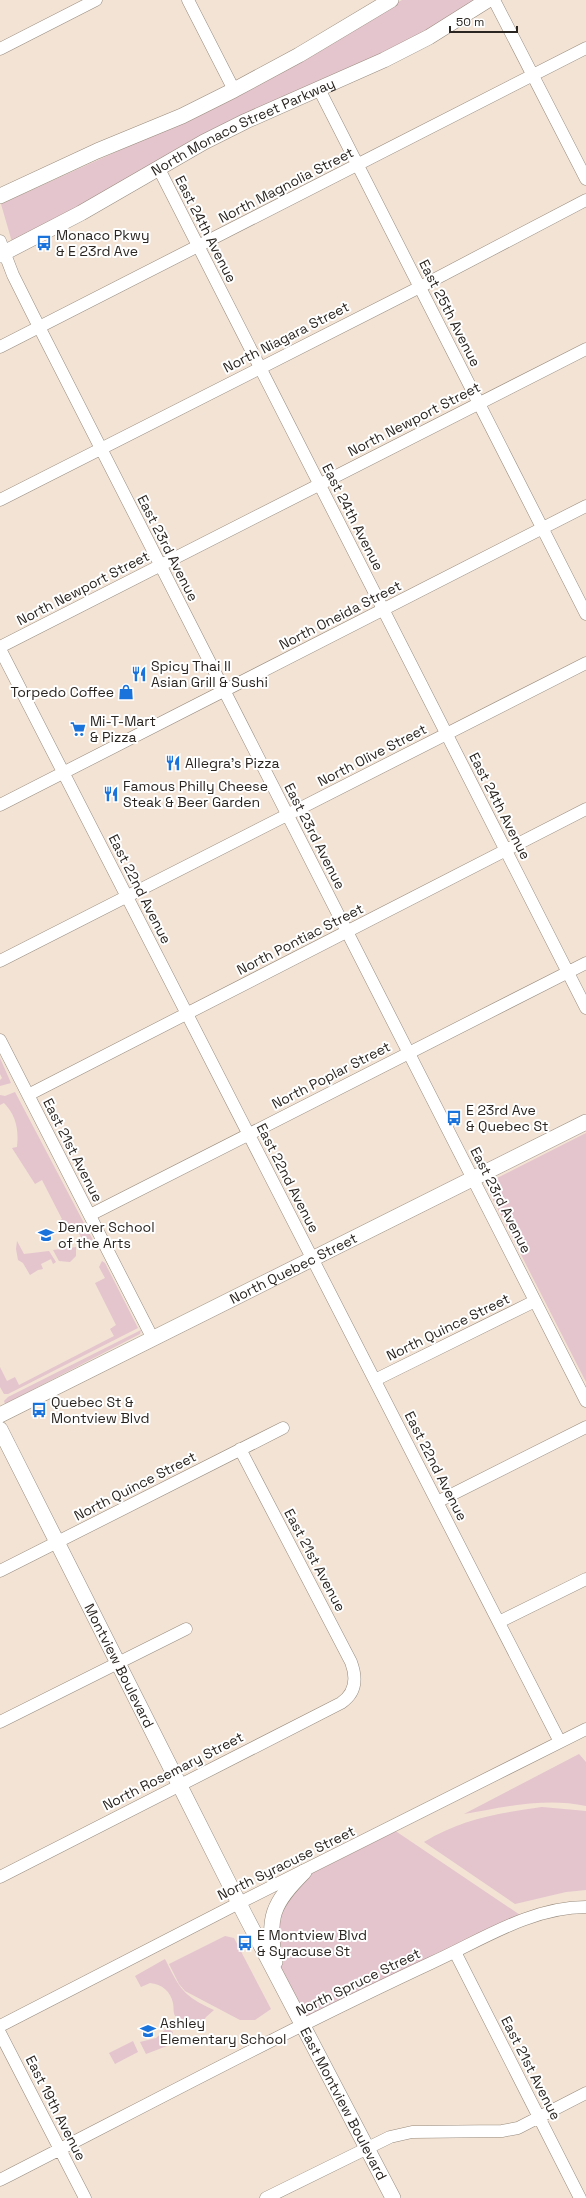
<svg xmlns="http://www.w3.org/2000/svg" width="586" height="2198" viewBox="0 0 586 2198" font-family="'Space Grotesk',sans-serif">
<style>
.green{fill:#e4c4cd}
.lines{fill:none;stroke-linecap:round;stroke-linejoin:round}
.minor-casing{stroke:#978a7c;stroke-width:13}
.major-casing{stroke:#978a7c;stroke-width:16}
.minor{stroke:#fff;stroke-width:12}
.major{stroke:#fff;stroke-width:15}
.labels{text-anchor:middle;stroke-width:4;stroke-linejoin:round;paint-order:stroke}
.street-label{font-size:14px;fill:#2a2520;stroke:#fff}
.poi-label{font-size:14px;fill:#2a2520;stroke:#fff;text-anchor:start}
</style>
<rect width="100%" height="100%" fill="#f2e3d5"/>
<path class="green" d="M402,0H476L420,35L88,201L12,242L1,204L193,117Z
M0,1058L11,1083L0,1086V1080L2,1078L0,1074Z
M15,1092L95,1244V1248L85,1243L72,1223L64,1228L59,1221L62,1219L42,1180L35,1184L12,1148L17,1147C19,1130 16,1115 4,1103L0,1105V1095L5,1096Z
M586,1133V1382L485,1184Z
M17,1241L24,1254L49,1251L56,1262L53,1264L51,1259L41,1264L43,1269L38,1270L30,1275L23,1263L18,1260L16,1249Z
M76,1247V1256L70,1262L59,1261L53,1250Z
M102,1261L105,1263L138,1328L8,1394H4L0,1387V1367L7,1381L15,1377L19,1385L114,1336L110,1329L116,1325L95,1283L105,1278L99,1267Z
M141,1330L140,1334L5,1404L4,1401L8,1397Z
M579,1754L586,1762V1806C546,1797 504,1807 464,1814Z
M542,1807L586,1811V1890L566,1892L515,1904L424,1842C461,1819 500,1813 542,1807Z
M391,1828L526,1919L303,2025L277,1975L271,1939L291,1885Z
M225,1936L234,1938L271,2009L255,2020H240L185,1991L179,1984L169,1964Z
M165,1959C180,1989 183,1996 214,2010L206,2017L201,2026L175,2016C173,2012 174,2008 173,2003C171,1992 162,1984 150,1983L141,1987L135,1976Z
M167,2028L173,2032L167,2046L146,2054L140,2042L156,2038Z
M133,2041L138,2052L115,2064L109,2053Z"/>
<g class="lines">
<defs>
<path id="minor" d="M188,0L234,90
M494,0L586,179
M0,49L96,0
M319,89L586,614
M159,169L586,1008
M0,241L13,275L33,315L586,1401
M0,347L586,48
M0,500L420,287L586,200
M0,647L586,349
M0,649L560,1742
M0,805L586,506
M0,961L586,663
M0,1040L153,1339
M28,1095L586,809
M90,1215L586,963
M375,1380L535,1301
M437,1502L586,1427
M0,1571L283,1428
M499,1622L586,1579
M0,1722L186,1629
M0,1877L341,1703C356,1693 357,1678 351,1662L240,1449
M455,1952L580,2198
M0,2026L239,1903L586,1729
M0,2033L85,2198
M0,2180C143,2107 285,2031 431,1963C480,1941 530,1907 586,1907
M266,2198L390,2137L412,2132L502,2131L518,2128L586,2093"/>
<g id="major">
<path d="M0,196L97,151L182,116L234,90L299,55L391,0"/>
<path id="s1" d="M0,255L81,213L204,142L246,121L384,60L429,37L488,0"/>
<path id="s2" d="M0,1415L586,1122"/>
<path id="s3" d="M0,1429L245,1915L393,2198"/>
<path d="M275,1962C267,1917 272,1904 304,1872"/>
</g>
</defs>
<use href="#minor" class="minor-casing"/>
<use href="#major" class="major-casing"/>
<use href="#minor" class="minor"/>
<use href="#major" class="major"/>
</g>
<defs>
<symbol id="bus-bare" viewBox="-9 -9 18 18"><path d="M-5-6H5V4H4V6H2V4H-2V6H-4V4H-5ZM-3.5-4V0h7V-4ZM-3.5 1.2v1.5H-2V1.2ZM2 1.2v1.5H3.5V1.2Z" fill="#1a72db" stroke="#fff" stroke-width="2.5" paint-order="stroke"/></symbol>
<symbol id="restaurant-bare" viewBox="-9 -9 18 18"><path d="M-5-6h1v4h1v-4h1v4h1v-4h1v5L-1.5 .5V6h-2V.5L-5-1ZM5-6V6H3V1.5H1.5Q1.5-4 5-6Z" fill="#1a72db" stroke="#fff" stroke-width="2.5" paint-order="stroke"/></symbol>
<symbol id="shop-bare" viewBox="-9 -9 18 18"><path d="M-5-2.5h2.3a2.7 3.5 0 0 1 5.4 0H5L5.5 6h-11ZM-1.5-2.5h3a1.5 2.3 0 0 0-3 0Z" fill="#1a72db" stroke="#fff" stroke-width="2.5" paint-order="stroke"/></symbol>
<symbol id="supermarket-bare" viewBox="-9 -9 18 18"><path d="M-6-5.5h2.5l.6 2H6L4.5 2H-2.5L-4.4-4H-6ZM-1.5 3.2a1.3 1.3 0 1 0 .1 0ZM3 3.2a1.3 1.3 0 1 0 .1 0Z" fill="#1a72db" stroke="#fff" stroke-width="2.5" paint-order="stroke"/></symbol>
<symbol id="school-bare" viewBox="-9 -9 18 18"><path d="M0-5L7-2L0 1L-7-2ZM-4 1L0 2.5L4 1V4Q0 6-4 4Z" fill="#1a72db" stroke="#fff" stroke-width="2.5" paint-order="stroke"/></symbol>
</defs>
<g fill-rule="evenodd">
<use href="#bus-bare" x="33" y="232" width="22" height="22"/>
<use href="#restaurant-bare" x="128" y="663" width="22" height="22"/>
<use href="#shop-bare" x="115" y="681" width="22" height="22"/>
<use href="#supermarket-bare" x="67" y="718" width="22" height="22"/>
<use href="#restaurant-bare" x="162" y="752" width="22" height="22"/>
<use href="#restaurant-bare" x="100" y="783" width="22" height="22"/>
<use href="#bus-bare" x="443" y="1107" width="22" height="22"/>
<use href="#school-bare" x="35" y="1224" width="22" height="22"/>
<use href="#bus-bare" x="28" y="1399" width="22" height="22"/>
<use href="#bus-bare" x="234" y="1932" width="22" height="22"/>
<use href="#school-bare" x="137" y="2020" width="22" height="22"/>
</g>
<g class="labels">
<g class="street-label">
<text dy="5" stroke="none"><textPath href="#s1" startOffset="275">North Monaco Street Parkway</textPath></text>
<text transform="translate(286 185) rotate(-27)" y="5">North Magnolia Street</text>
<text transform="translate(206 229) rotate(63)" y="5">East 24th Avenue</text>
<text transform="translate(450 313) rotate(63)" y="5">East 25th Avenue</text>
<text transform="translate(286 337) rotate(-27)" y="5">North Niagara Street</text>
<text transform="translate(414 419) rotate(-27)" y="5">North Newport Street</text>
<text transform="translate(353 517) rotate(63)" y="5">East 24th Avenue</text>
<text transform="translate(168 548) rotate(63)" y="5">East 23rd Avenue</text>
<text transform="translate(83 588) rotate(-27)" y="5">North Newport Street</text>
<text transform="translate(340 615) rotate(-27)" y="5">North Oneida Street</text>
<text transform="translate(372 755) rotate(-27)" y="5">North Olive Street</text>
<text transform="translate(500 806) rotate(63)" y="5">East 24th Avenue</text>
<text transform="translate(315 836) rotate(63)" y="5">East 23rd Avenue</text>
<text transform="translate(140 889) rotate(63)" y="5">East 22nd Avenue</text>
<text transform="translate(300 939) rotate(-27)" y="5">North Pontiac Street</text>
<text transform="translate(331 1075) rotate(-27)" y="5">North Poplar Street</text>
<text transform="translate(73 1150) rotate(63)" y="5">East 21st Avenue</text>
<text transform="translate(288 1178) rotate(63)" y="5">East 22nd Avenue</text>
<text transform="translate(501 1200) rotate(63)" y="5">East 23rd Avenue</text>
<text dy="5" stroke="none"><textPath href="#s2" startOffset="328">North Quebec Street</textPath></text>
<text transform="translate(448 1327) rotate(-26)" y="5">North Quince Street</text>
<text transform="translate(436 1466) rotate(63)" y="5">East 22nd Avenue</text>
<text transform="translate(135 1486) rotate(-27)" y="5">North Quince Street</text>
<text transform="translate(315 1560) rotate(62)" y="5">East 21st Avenue</text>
<text dy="5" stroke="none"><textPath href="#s3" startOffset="265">Montview Boulevard</textPath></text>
<text transform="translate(173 1771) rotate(-27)" y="5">North Rosemary Street</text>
<text transform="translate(286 1863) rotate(-26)" y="5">North Syracuse Street</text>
<text transform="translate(358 1982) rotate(-26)" y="5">North Spruce Street</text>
<text transform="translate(531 2068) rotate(63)" y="5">East 21st Avenue</text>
<text dy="5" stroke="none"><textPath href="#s3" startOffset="757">East Montview Boulevard</textPath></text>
<text transform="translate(56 2108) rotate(63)" y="5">East 19th Avenue</text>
</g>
<g class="poi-label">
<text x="56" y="240">Monaco Pkwy<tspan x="56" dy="16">&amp; E 23rd Ave</tspan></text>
<text x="151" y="671">Spicy Thai II<tspan x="151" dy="16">Asian Grill &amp; Sushi</tspan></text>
<text x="114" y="697" text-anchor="end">Torpedo Coffee</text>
<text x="90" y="726">Mi-T-Mart<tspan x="90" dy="16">&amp; Pizza</tspan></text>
<text x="185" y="768">Allegra's Pizza</text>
<text x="123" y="791">Famous Philly Cheese<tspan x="123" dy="16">Steak &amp; Beer Garden</tspan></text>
<text x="466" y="1115">E 23rd Ave<tspan x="466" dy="16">&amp; Quebec St</tspan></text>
<text x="58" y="1232">Denver School<tspan x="58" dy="16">of the Arts</tspan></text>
<text x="51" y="1407">Quebec St &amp;<tspan x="51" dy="16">Montview Blvd</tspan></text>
<text x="257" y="1940">E Montview Blvd<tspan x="257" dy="16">&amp; Syracuse St</tspan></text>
<text x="160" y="2028">Ashley<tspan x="160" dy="16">Elementary School</tspan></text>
</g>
</g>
<path d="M450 26v6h67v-6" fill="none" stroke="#2a2520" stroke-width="2"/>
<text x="456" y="26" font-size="12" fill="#2a2520" stroke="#ffffff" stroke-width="3" paint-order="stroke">50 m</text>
</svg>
